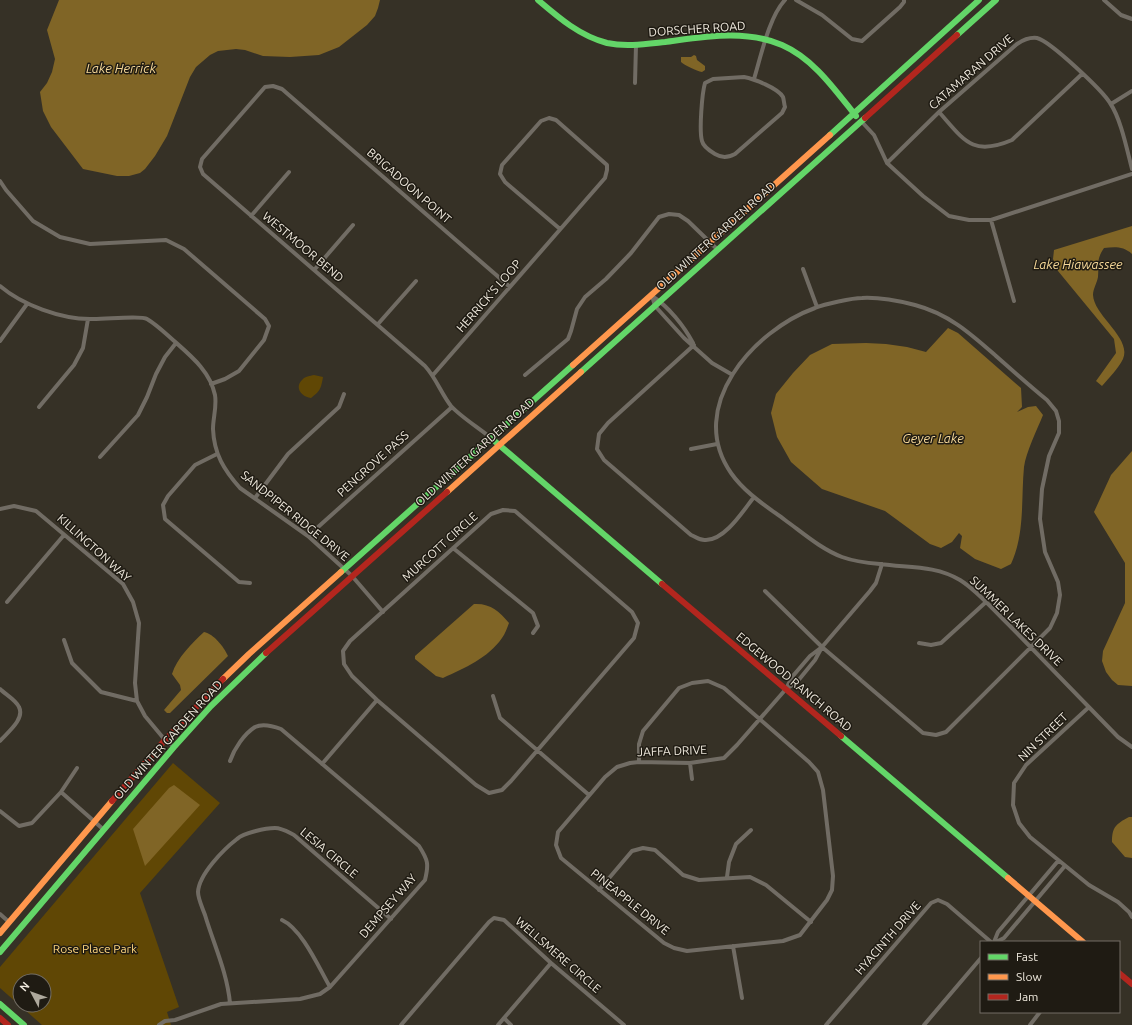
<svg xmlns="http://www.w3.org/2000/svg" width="1132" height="1025" viewBox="0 0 1132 1025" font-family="Ubuntu,sans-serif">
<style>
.green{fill:#604705;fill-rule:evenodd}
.water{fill:#806526}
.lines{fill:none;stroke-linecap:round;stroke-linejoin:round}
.street{stroke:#716c64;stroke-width:4}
.fast{stroke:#63d668;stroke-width:6}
.slow{stroke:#ff974d;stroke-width:6}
.jam{stroke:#b3261e;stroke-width:6}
.labels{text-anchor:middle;stroke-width:3;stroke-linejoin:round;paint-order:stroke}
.street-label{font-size:12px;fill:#efe9dd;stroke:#1f1b13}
.park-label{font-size:12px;fill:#fed57d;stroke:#1f1b13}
.water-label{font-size:13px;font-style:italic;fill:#f7d999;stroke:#1f1b13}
</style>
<rect width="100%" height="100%" fill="#363126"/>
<path class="green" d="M314,375L323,377C321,389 320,391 311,398C302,397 294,388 302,380C305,376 310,376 314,375Z
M173,763L220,803L140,893L179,1007L167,1012L171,1025H42L0,988V967ZM20,981H44V1005H20Z"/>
<path class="water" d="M59,0H380L378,8L375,16L367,25L339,47L319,55L290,57L263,56L245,50L236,49L218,51L210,55L196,67L190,77L167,136L155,156L145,169L140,173L129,176H117L83,169L51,127L43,111L40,92L47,83L52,72L55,59L47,30Z
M694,55L696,56L697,60L705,66V70L702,72C697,71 684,65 681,62V57H691Z
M1132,226V254C1123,246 1115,247 1104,248C1096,260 1099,263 1098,277C1097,283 1093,289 1093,295C1094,316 1132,338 1123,359C1118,369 1109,378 1102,386L1096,381L1116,353L1114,339L1058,271L1053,259L1054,250Z
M948,328L958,333L1021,388L1022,407L1017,412L1028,407L1036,406L1043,415C1037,430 1026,452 1024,467C1021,499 1025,534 1011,564L1001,569L975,559L960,548L962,536L959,533L952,542L941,548L930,544L885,511L822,489L791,462L777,437L771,413L776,394L793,373L810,355L832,344L866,343L886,344L907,347L926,352Z
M1132,451V686L1118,685L1112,680L1106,672L1102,661L1103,651L1125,603V563L1094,512L1111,475Z
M474,604C490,603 499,611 509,623C507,628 505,634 502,638C488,658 465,668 443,678L436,676L415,659V656Z
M204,632C214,634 224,647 228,656L170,713H167L164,710L181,690L180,685L172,674C177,658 192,643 204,632Z
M174,785L200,805L145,866L133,829L169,788Z
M1129,817H1132V858L1125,857L1112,842C1112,827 1116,824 1129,817Z"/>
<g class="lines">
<path class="street" d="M796,0L822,15L852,39L862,41L900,7L904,2V0
M1104,0L1121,15L1132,19
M744,77C754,79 778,88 783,97C784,100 784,104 785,107L782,113L735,154C727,158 722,158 715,154C710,151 703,146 702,141C699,131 702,93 705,83L713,79Z
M754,79C761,56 769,17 785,0
M635,83L636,45
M1111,104L1132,91
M939,112C964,140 972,157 1012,140L1082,74
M861,121L874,135L887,163L923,196L949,216L969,220H991L1132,174
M887,163L939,112L1017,44C1023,40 1029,37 1037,38C1050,41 1102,90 1110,103C1121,119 1127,150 1132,169
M0,181L6,190L33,221L60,237L90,244L166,240L184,249L265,319L269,326L264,340L239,371L225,379L211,384
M251,216L289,172
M991,220L1014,301
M315,269L353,225
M803,269L817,307
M0,286C22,305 61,319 90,319C101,320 141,315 147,319C157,325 165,333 173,340C191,356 210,371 215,395C217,406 213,418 213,429C214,454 224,470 240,488L308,536L352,576L383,612
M652,296L655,306L684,338L712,363L731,374
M652,296C669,307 684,326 693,343
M378,324L416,281
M0,341L27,304
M694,345L608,423L599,434L597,449L604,460L691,535C696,537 700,541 706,540C725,540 743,511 754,497
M433,375L605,178L607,170V165L556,120L549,118L541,121L502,165L500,174L505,182L560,229
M525,375L568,339L571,331L577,309L585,297L606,279L631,253L659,217L669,214L679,215L688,221L718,250
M39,407L74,365L83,348L88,319
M491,438C479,428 461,417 451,406C441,393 436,378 425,366L203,174L200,167L202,159L265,87L273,86L282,89L510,287
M691,449L717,444
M217,454L195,465L168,496L163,505L165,519L239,582L250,583
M100,457L138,415L147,397L156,374L165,357L176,343
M255,498L288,454L339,407L344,394
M0,509L14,506L36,511L123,584L133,602L139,623L135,683L137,701L145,716L165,740L174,747
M503,510L515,511L632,612L638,623L634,638L511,781L502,790L489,793L476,785L377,700L352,676L344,664L343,651L350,641L491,514Z
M308,536L452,407
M453,548L533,613L538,626L533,633
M765,591L822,647L923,733L936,735L946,732L1050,628L1057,613L1060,595L1058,582L1045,552L1040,519L1042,489L1049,456L1059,433V421L1056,411L1047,400C1030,386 1013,371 996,356C971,334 949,314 915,305C899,301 880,297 862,298C852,298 825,304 815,308C754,330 685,407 731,473C745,493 766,506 785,520C803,533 821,549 842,557C853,561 868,563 880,564C908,568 935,565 960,580C979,592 994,611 1010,626C1046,663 1082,700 1118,737L1132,747
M7,602L64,535
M64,640L72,663L101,692L137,701
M919,643L931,645L941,643L986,602
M0,689C5,694 16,700 19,707C25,719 8,732 0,741
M786,689L792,677L810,656L822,647L870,591L876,583L882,564
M493,696L500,718L589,795
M1089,707L1026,765L1014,783L1013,805L1019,823L1030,837L1089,885L1118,902L1129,912L1132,917
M639,762V744L643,731L679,688L692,683L708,681L724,688L809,762L818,772L823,790L833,876L832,890L827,900L800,935L783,941L687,951L674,948L664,943L561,858L556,845L558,832L605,777L617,767L630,763L639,762L690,763L724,758L737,745L786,689L797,682L815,660L822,647
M690,763L692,779
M322,764L377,700
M61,792L104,830
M0,811L19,826L32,823L61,792L77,768
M727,877L729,862L736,844L751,830
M599,890L632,851L643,848L655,850L683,875L699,880L750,877L766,885L811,922
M0,914L9,922
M282,920C302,929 319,968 330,987
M994,942L998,932L1058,861
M996,942L1004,938L1064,867
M733,946L742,998
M230,1003C227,972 214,945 205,915C203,909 198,899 198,892C199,874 224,849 237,839C243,833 266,828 275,828C282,828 288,832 294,835L391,919
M504,1018L511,1025
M159,1025L165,1021L175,1020L221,1004L300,999L320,994L330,987L425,880C429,864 428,860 419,846L281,729C273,726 263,723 255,727C244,734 234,749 230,761
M401,1025L489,922L494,918L504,920L551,963L624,1025
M498,1025L551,963
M826,1025L931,903L938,900L947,904L991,942
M924,1025L981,958
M1030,1025L1040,1012"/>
<path class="fast" d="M538,0C559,18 580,36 607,43C626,47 646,44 665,42C703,37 745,29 782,45C814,59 835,90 856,116
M957,35L996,0
M830,135L979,0
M581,372L865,118
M491,438L662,584
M341,572L573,365
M841,736L1008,878
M0,952L174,747L211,706L266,653
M0,1004L24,1025"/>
<path class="slow" d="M573,365L830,135
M447,492L581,372
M223,679L249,654L341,572
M1008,878L1083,942
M0,933L112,801"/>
<path class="jam" d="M865,118L957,35
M662,584L841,736
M266,653L447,492
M112,801L165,740L223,679
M1119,973L1132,984
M0,1018L8,1025"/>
</g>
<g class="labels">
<g class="street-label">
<text transform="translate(697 29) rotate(-4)" y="4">DORSCHER ROAD</text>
<text transform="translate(971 72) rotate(-41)" y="4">CATAMARAN DRIVE</text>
<text transform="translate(409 186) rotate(41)" y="4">BRIGADOON POINT</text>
<text transform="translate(716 236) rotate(-42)" y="4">OLD WINTER GARDEN ROAD</text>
<text transform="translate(303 247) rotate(40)" y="4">WESTMOOR BEND</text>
<text transform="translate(489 296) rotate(-49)" y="4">HERRICK'S LOOP</text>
<text transform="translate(475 452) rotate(-42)" y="4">OLD WINTER GARDEN ROAD</text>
<text transform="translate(373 464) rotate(-42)" y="4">PENGROVE PASS</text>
<text transform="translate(295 516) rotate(39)" y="4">SANDPIPER RIDGE DRIVE</text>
<text transform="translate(440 547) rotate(-42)" y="4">MURCOTT CIRCLE</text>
<text transform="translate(94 548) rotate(42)" y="4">KILLINGTON WAY</text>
<text transform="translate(1016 621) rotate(44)" y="4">SUMMER LAKES DRIVE</text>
<text transform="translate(794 682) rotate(40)" y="4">EDGEWOOD RANCH ROAD</text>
<text transform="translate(1043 737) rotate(-44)" y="4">NIN STREET</text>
<text transform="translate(168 740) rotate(-48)" y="4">OLD WINTER GARDEN ROAD</text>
<text transform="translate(672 751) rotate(-2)" y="4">JAFFA DRIVE</text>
<text transform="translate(329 853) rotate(40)" y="4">LESIA CIRCLE</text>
<text transform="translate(630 902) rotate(39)" y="4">PINEAPPLE DRIVE</text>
<text transform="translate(388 906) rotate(-49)" y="4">DEMPSEY WAY</text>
<text transform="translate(888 938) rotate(-49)" y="4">HYACINTH DRIVE</text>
<text transform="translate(558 955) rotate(41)" y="4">WELLSMERE CIRCLE</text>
</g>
<g class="park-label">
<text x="95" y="953">Rose Place Park</text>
</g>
<g class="water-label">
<text x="121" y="73">Lake Herrick</text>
<text x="1078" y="269">Lake Hiawassee</text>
<text x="933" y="443">Geyer Lake</text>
</g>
</g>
<rect x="980" y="941" width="140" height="72" fill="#1f1b13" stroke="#726d64"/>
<rect x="988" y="954" width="20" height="6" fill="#63d668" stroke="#726d64"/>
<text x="1016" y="961" font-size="12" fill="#efe9dd">Fast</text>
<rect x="988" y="974" width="20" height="6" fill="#ff974d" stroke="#726d64"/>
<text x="1016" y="981" font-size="12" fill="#efe9dd">Slow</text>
<rect x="988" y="994" width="20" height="6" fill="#b3261e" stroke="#726d64"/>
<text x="1016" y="1001" font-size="12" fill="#efe9dd">Jam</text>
<g transform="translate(32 993) rotate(311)"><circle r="19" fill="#1f1b13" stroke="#726d64"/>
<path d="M0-3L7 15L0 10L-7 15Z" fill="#aea99d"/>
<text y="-6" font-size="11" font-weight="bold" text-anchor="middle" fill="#efe9dd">N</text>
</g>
</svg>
